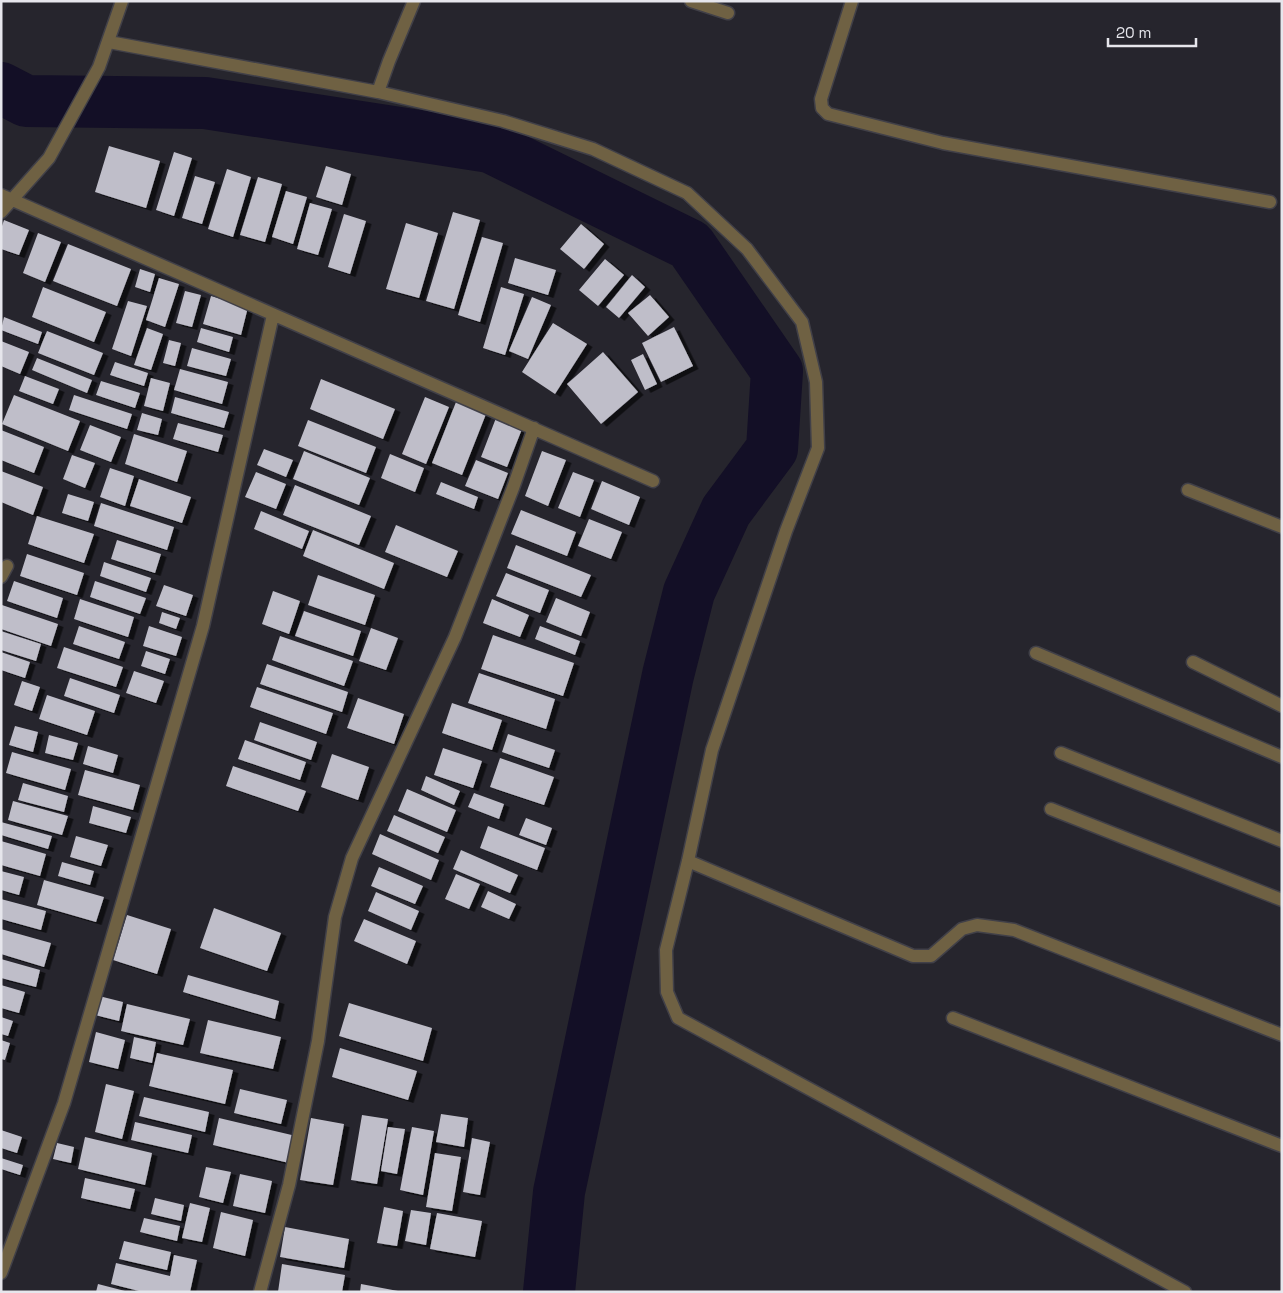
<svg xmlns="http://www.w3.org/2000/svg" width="1283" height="1293" viewBox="0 0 1283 1293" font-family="'Space Grotesk',sans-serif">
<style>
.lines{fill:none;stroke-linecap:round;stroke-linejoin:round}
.river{stroke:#130f26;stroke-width:52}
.building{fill:#bfbec9;filter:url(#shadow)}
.minor-casing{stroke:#414048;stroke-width:15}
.minor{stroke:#6f6143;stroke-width:12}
</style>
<defs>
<filter id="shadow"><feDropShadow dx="5.5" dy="3" stdDeviation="0" flood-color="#0009"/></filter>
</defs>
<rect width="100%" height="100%" fill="#26252d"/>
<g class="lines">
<path class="river" d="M1,88L26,101L205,103L490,147L690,245L777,371L772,449L726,511L689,592L668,675L559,1192L549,1292"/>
</g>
<path class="building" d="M109,146L160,161L146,208L95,192Z
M174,152L192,158L174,216L156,210Z
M326,166L351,174L342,205L316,197Z
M227,169L251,177L233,237L208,229Z
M195,176L215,182L202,224L182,218Z
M258,177L282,184L265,242L240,235Z
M286,191L307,197L293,244L272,237Z
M310,203L332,209L318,255L297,249Z
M453,212L480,220L454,309L426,301Z
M344,214L366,221L350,274L328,267Z
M4,220L29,230L19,255L1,249V229Z
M406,223L438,233L419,298L386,289Z
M581,224L604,244L584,269L560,249Z
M38,233L61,242L45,282L23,273Z
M482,237L503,243L480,322L458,315Z
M68,244L131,269L117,306L53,281Z
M515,258L556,270L548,295L508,283Z
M605,259L624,275L598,306L579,290Z
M140,269L155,274L150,292L135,287Z
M632,275L645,287L619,318L606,307Z
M159,278L179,284L165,327L146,320Z
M43,287L106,312L94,342L32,317Z
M501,287L524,294L505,355L483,348Z
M185,291L201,295L192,327L176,323Z
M650,295L669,317L648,336L628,313Z
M211,296L248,307L241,335L203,324Z
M532,297L551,305L528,359L509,351Z
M128,301L147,306L131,356L112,349Z
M4,317L42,332L38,344L1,330Z
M553,323L587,344L555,394L522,372Z
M674,327L693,366L661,382L642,343Z
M147,328L163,334L151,370L134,365Z
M201,328L233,337L229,352L197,342Z
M47,331L103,353L94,375L38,353Z
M169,340L181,343L175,366L163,363Z
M1,341L29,352L20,374L1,366Z
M192,348L231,359L226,376L187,366Z
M603,352L638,392L601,424L567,384Z
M643,354L657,384L645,390L631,360Z
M37,358L92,380L87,393L32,370Z
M115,362L148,373L144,386L110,375Z
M180,369L228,382L222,404L174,390Z
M25,376L59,389L53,404L19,391Z
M151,378L170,383L163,411L144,406Z
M321,379L395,409L383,439L310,409Z
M101,381L140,393L135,408L96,395Z
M14,395L80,421L68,451L2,424Z
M74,395L132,414L127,429L69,410Z
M175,397L229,412L224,428L171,413Z
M425,397L449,407L426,464L402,454Z
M456,402L486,414L462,475L432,463Z
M142,413L162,419L158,435L137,430Z
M496,418L522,429L507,467L481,457Z
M308,420L376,447L366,473L298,446Z
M178,423L223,435L218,452L173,439Z
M90,425L121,437L111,462L80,450Z
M1,430L44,447L34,473L1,460Z
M134,434L187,451L177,482L125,464Z
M264,449L293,460L286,477L257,465Z
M304,451L370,478L359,505L293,479Z
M542,451L566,460L548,506L525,496Z
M390,454L424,468L415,492L381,478Z
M72,455L95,463L85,488L63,479Z
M476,460L508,473L498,499L465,486Z
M110,468L134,476L125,506L100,497Z
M1,471L43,487L33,515L1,502Z
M256,472L286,484L276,509L245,497Z
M573,472L594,480L580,517L558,508Z
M139,479L191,497L182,523L130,506Z
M602,481L640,497L629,525L591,509Z
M441,482L478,497L474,509L436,494Z
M295,485L371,516L359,545L283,515Z
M68,494L94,502L88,521L62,513Z
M101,503L174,527L167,550L94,526Z
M521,510L576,532L567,556L511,534Z
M261,511L309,531L302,549L254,529Z
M37,516L94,534L84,563L28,544Z
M589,519L622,532L611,559L578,546Z
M396,525L458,551L447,577L385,552Z
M313,530L394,563L384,589L303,556Z
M117,540L161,554L155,573L111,559Z
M516,545L591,575L581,597L507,568Z
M27,554L84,573L77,595L20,576Z
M104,562L151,578L146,592L100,576Z
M506,573L549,590L540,613L496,596Z
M318,575L375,595L365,625L308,605Z
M14,581L63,598L57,618L7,601Z
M95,581L146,598L140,614L90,597Z
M164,585L193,595L186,616L156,606Z
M273,591L300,601L289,634L262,624Z
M556,598L590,612L581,636L546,622Z
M80,599L134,617L128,637L74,619Z
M492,599L529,615L520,637L483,623Z
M2,605L58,624L51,646L1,629Z
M304,611L361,631L353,656L295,636Z
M162,612L180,618L176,629L159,623Z
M79,626L125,642L119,659L73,644Z
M149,626L182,637L176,656L143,646Z
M540,626L580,641L575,655L535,639Z
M371,628L398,638L386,670L359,661Z
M1,631L41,644L36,661L1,650Z
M493,635L574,663L563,696L481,669Z
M280,636L353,661L344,686L272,660Z
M64,647L123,667L116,687L57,668Z
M146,651L170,659L165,674L141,666Z
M1,652L30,662L25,678L1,670Z
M267,664L348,692L342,712L260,684Z
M134,671L164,681L156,703L126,693Z
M479,673L555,699L546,729L468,703Z
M70,678L120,695L114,713L64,696Z
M22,681L40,687L32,711L14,705Z
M257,687L333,713L326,734L250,707Z
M47,695L95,711L87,735L39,719Z
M358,698L404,714L394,744L347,728Z
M452,703L502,720L492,750L442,733Z
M260,722L317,742L311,760L254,740Z
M15,726L38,732L33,752L9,745Z
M508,734L555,750L549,768L502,752Z
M49,735L78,743L73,760L45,753Z
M245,740L306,762L300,780L238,759Z
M88,746L118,755L113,773L83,764Z
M443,748L482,761L473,788L434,775Z
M12,752L71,769L65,790L6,773Z
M332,754L369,767L358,800L321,787Z
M500,758L554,777L544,805L490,787Z
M233,766L306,791L298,811L226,786Z
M85,770L140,785L133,810L78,795Z
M426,776L460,791L454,805L421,790Z
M23,783L68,796L64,812L18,800Z
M407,789L456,810L447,832L398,811Z
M474,793L504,804L499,819L468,807Z
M13,801L68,816L62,835L8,820Z
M93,806L131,817L126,833L89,823Z
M394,815L445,837L438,853L387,831Z
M526,818L552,828L546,845L519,835Z
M1,822L52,836L48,849L1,835Z
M488,826L545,848L537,870L480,848Z
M380,834L439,860L431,880L372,854Z
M76,836L108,845L101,866L70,857Z
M1,841L46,854L40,876L1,865Z
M461,850L518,875L510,893L453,869Z
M62,862L94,871L90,885L58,876Z
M379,867L423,886L415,904L371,886Z
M1,871L24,877L19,895L1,890Z
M456,874L480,884L469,909L445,899Z
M44,880L104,897L96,922L37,905Z
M488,891L516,904L509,919L481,907Z
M376,892L419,911L411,930L368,911Z
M1,899L46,911L41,930L1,919Z
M214,908L281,933L267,971L200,948Z
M127,915L171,929L157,974L113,960Z
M364,919L416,941L407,964L354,941Z
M1,929L51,943L44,967L1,954Z
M1,959L40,970L36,987L1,978Z
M188,975L279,1001L275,1019L183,992Z
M1,985L25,992L19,1013L1,1008Z
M99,996L123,1002L119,1021L95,1015Z
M349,1003L432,1028L423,1061L339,1036Z
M127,1004L190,1019L183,1045L121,1031Z
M1,1017L13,1021L8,1036L1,1034Z
M208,1020L281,1037L273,1069L200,1053Z
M96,1032L125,1040L118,1069L89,1062Z
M134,1037L156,1042L152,1063L130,1058Z
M1,1040L10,1043L5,1060L1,1059Z
M340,1048L417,1071L408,1100L332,1077Z
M157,1053L233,1070L225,1104L149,1086Z
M106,1084L134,1091L122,1139L95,1132Z
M240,1089L287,1100L281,1124L234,1113Z
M144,1097L209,1112L205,1132L139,1116Z
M441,1114L468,1118L464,1147L436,1142Z
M362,1115L388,1119L377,1184L351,1180Z
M219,1118L296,1136L289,1163L213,1145Z
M311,1118L344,1124L333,1185L300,1180Z
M135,1122L192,1135L188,1153L131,1140Z
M388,1127L405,1129L397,1174L381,1171Z
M412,1127L434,1131L423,1195L400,1190Z
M1,1130L22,1137L17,1153L1,1148Z
M85,1137L152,1153L145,1185L78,1169Z
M472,1138L490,1142L480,1195L463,1192Z
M57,1143L74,1147L71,1163L53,1159Z
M435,1153L461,1157L452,1211L426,1207Z
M1,1158L23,1165L20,1175L1,1169Z
M206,1167L231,1172L223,1203L199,1197Z
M240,1174L272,1181L265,1213L233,1206Z
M85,1178L135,1189L130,1209L81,1198Z
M155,1198L184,1205L181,1221L151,1214Z
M190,1203L210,1208L202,1242L182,1238Z
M384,1207L403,1211L397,1246L377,1243Z
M411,1210L431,1213L426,1245L405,1241Z
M221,1212L253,1220L245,1256L213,1248Z
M437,1213L482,1221L475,1257L430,1249Z
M144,1218L180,1226L177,1241L140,1232Z
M285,1227L349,1239L344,1268L280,1257Z
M124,1241L171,1252L167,1270L119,1259Z
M174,1255L197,1260L190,1292H143L111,1284L116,1263L170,1276Z
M282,1264L345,1275L342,1292H278Z
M98,1284L125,1291V1292H96Z
M361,1284L398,1291L397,1292H360Z"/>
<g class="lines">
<defs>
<path id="minor" d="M691,1L728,13
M852,1L821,99L822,108L828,114L943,143L1270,202
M109,42L378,92L503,121L593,149L687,193L747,249L802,322L816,382L818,448L786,531L712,750L688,861L666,950L667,992L678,1018L1185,1292
M378,92L389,61L414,1
M1,195L653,481
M1,212L49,158L99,67L122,1
M1188,490L1282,527
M1,577L7,566
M1036,653L1282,757
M1193,662L1282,706
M1061,753L1282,841
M1051,809L1282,900
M688,861L913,956H931L962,929L977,925L1014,930L1282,1035
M953,1018L1282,1146
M1,1273L64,1103L203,626L273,315
M260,1292L289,1185L318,1041L335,917L352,858L455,637L513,488L534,428"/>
</defs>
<use href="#minor" class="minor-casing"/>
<use href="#minor" class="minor"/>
</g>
<rect width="1283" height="1293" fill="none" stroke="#e6e6ec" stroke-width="5"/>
<path d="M1108 38v8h88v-8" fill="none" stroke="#e6e6ec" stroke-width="2.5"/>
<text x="1116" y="38" font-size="15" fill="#e6e6ec" stroke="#26252d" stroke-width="4" paint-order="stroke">20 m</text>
</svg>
